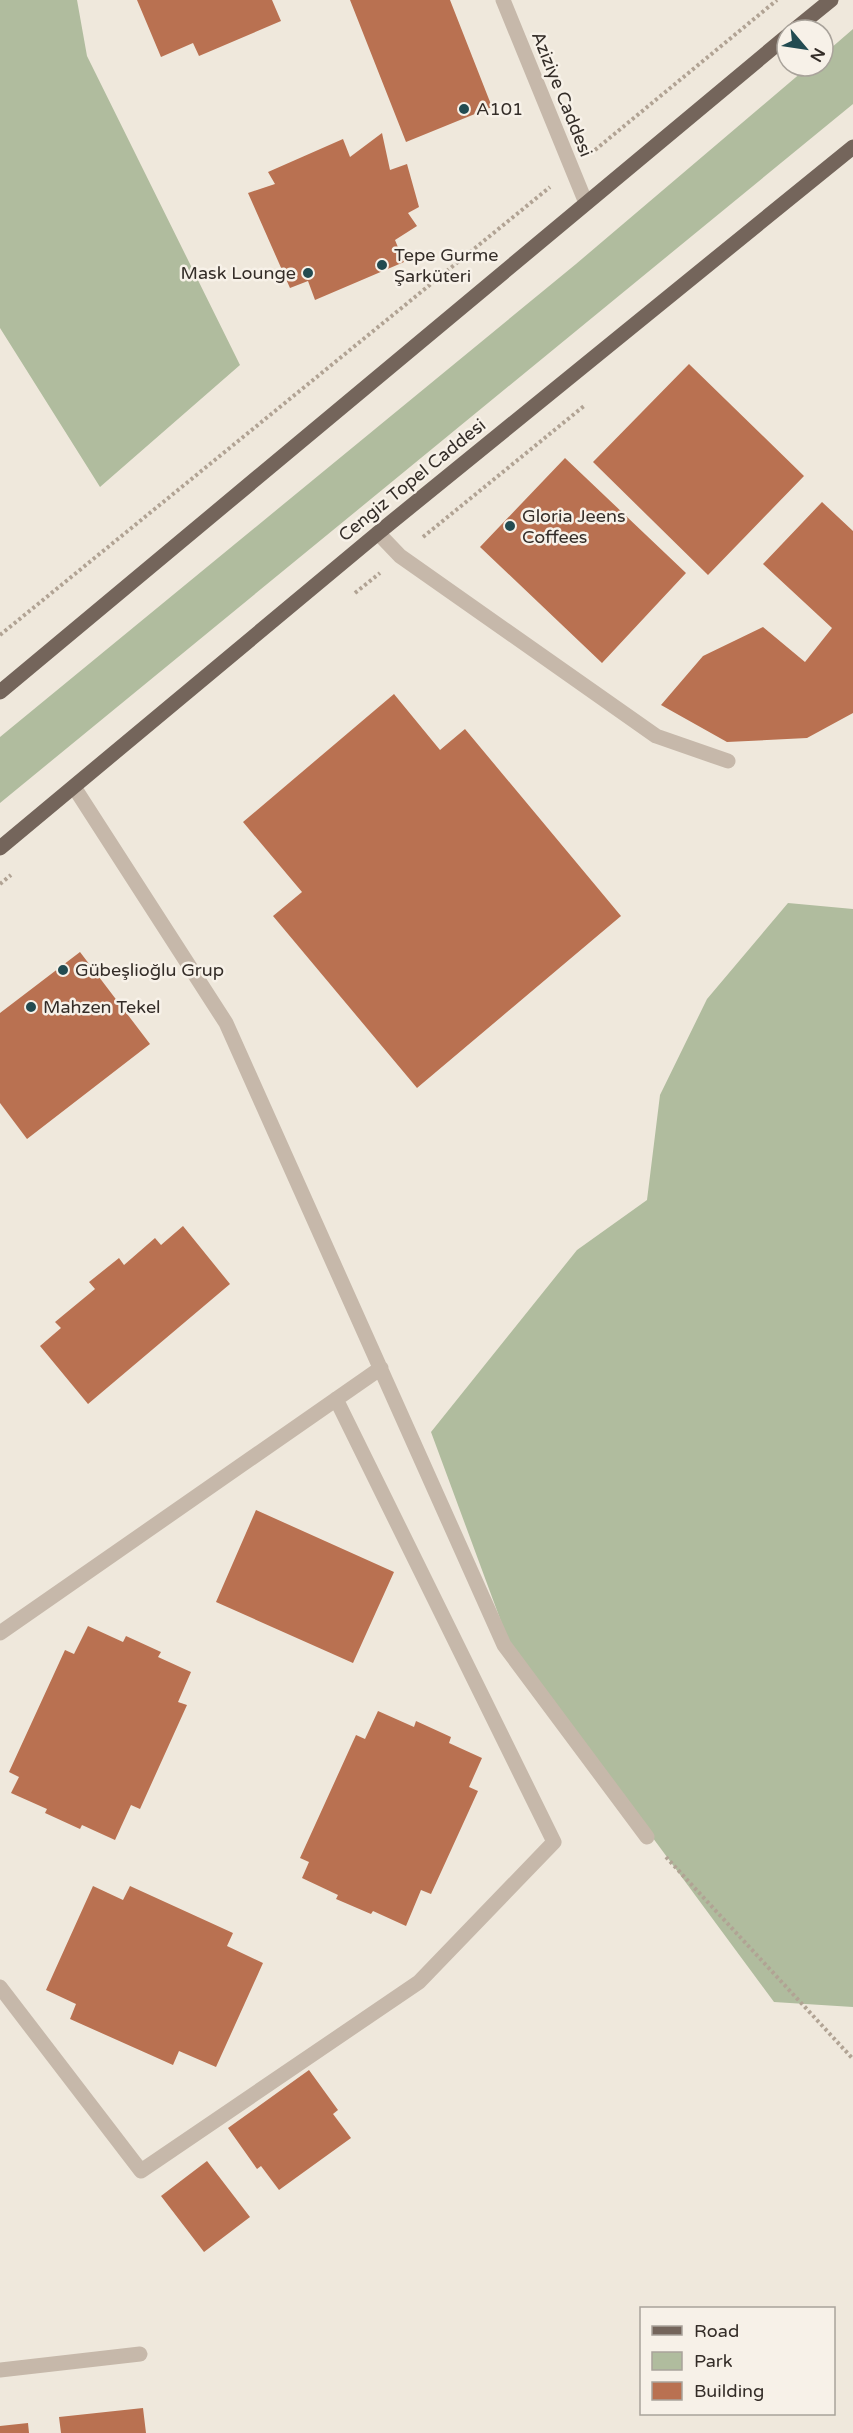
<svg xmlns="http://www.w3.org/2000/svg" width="853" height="2433" viewBox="0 0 853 2433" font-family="'Varela Round',sans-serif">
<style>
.green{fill:#b0bc9e}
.building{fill:#b97151}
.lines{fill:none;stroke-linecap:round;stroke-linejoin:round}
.path{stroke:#b1a394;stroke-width:4;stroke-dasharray:3 3;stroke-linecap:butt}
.minor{stroke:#c6b8aa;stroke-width:15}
.tertiary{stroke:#c6b8aa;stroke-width:15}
.primary{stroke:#74655b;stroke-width:15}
.poi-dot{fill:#224b51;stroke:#f7f1e8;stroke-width:2}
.labels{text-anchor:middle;stroke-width:5;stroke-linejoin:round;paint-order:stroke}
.street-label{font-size:18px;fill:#342d28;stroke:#f7f1e8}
.poi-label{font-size:18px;fill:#342d28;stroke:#f7f1e8;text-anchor:start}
</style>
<rect width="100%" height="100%" fill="#efe8dc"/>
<path class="green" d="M0,0H77L87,56L240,365L100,487L0,328Z
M853,29V104L0,803V737L576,264L809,66H823V55Z
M788,903L853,909V2007L774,2002L509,1643L431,1432L577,1250L647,1200L660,1095L707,999Z"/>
<path class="building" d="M137,0H272L281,21L199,56L193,43L161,57Z
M350,0H450L492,107L406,142Z
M382,133L390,170L407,164L419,207L408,213L417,226L395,240L404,262L315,300L308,281L290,288L248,193L275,184L268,172L343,139L350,157Z
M689,364L804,476L708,575L593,462Z
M565,458L686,573L602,663L480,547Z
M822,502L853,531V713L807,738L727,742L661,705L703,656L763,627L805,662L832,628L763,564Z
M394,694L440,750L465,729L621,916L417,1088L273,916L302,892L243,822Z
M80,952L150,1044L27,1139L0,1103V1013Z
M183,1226L230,1284L88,1404L40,1346L61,1328L55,1322L95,1289L89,1282L119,1258L124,1265L155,1238L161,1245Z
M256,1510L394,1572L353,1663L216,1602Z
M88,1626L123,1642L126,1636L161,1652L158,1657L191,1672L178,1702L187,1705L140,1809L131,1805L115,1840L82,1825L80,1829L45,1813L47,1809L11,1793L19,1777L9,1772L65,1650L74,1654Z
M378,1711L414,1727L416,1721L451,1737L449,1743L482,1758L469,1787L478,1791L431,1894L421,1890L406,1926L373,1911L371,1914L336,1899L338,1895L302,1878L309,1862L300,1858L356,1735L365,1739Z
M93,1886L123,1900L130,1886L233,1933L227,1946L263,1963L216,2067L179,2051L173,2065L70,2019L76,2004L46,1990Z
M309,2070L338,2110L333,2114L351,2138L279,2190L261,2166L257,2169L228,2128Z
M207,2161L250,2217L204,2252L161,2196Z
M143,2408L146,2433H61L59,2417Z
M28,2423L29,2433H0V2426Z"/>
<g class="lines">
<path class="path" d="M595,150L777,0
M423,537L584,406
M355,593L380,573
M0,635L550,187
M0,884L11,875
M666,1857L853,2059"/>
<path class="minor" d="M378,533L400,556L656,736L728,761
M74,787L226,1023L504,1645L647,1837
M0,1633L381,1368
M0,1987L141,2171L419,1982L554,1842L336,1399
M0,2370L140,2354"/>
<path class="tertiary" d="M503,0L586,203"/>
<path class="primary" d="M794,30L831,0
M0,692L787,36
M0,848L378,533L853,147"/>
</g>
<g class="poi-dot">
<circle cx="464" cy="109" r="6"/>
<circle cx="382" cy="265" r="6"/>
<circle cx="308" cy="273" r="6"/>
<circle cx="510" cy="526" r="6"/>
<circle cx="63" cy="970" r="6"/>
<circle cx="31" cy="1007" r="6"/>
</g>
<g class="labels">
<g class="street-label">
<text transform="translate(562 94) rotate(68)" y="6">Aziziye Caddesi</text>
<text transform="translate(412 480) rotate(-39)" y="6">Cengiz Topel Caddesi</text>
</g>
<g class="poi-label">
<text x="476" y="115">A101</text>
<text x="394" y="261">Tepe Gurme<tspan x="394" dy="21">Şarküteri</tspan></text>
<text x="296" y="279" text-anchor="end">Mask Lounge</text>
<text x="522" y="522">Gloria Jeens<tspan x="522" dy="21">Coffees</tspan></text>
<text x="75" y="976">Gübeşlioğlu Grup</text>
<text x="43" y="1013">Mahzen Tekel</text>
</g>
</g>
<rect x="640" y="2307" width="195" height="108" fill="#f7f1e8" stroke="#a9a39b" stroke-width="1.5"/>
<rect x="652" y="2326" width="30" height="9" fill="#74655b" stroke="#a9a39b" stroke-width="1.5"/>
<text x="694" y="2337" font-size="18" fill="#342d28">Road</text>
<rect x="652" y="2352" width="30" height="18" fill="#b0bc9e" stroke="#a9a39b" stroke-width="1.5"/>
<text x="694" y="2367" font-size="18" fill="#342d28">Park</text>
<rect x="652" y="2382" width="30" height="18" fill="#b97151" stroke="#a9a39b" stroke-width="1.5"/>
<text x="694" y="2397" font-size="18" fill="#342d28">Building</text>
<g transform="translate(805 48) rotate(119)"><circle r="28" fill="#f7f1e8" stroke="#a9a39b" stroke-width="1.5"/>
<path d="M0-4.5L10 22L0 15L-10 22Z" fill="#224b51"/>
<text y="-9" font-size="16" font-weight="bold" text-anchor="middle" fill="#342d28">N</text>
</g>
</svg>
